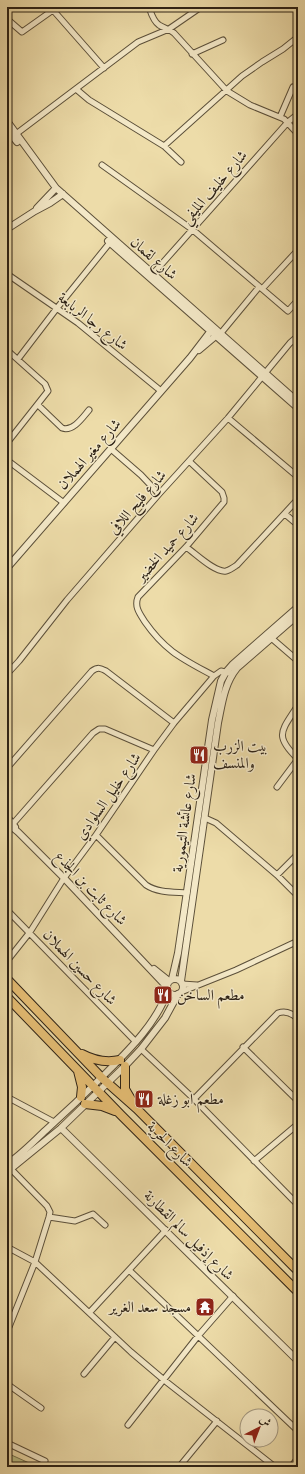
<svg xmlns="http://www.w3.org/2000/svg" width="305" height="1474" viewBox="0 0 305 1474" font-family="'IM FELL Great Primer',Amiri,serif">
<style>
.forest{fill:url(#forest-crowns);stroke:#74704d}
.lines{fill:none;stroke-linecap:round;stroke-linejoin:round}
.minor-casing{stroke:#5c503a;stroke-width:7}
.tertiary-casing{stroke:#5c503a;stroke-width:8}
.trunk-casing{stroke:#2c2115;stroke-width:10}
.minor{stroke:#f3e8c7;stroke-width:5}
.tertiary{stroke:#f3e8c7;stroke-width:6}
.trunk{stroke:#e6be74;stroke-width:8}
.labels{text-anchor:middle;stroke-width:3;stroke-linejoin:round;paint-order:stroke}
.street-label{font-size:15px;fill:#2c2115;stroke:#f3e8c7}
.poi-label{font-size:15px;fill:#2c2115;stroke:#f3e8c7;text-anchor:start}
</style>
<defs>
<pattern id="forest-crowns" width="20" height="18" patternUnits="userSpaceOnUse"><rect width="20" height="18" fill="#bcbf85"/><path d="M2 6a3 3 0 1 1 6 0M12 15a3 3 0 1 1 6 0" fill="none" stroke="#a2a472"/></pattern>
</defs>
<rect width="100%" height="100%" fill="#eddca9"/>
<filter id="stains"><feTurbulence type="fractalNoise" baseFrequency=".005" numOctaves="4"/><feColorMatrix values="0 0 0 0 .2 0 0 0 0 .09 0 0 0 0 .02 0 0 0 .5 -.17"/></filter>
<radialGradient id="worn" r=".72"><stop offset=".6" stop-color="#630" stop-opacity="0"/><stop offset="1" stop-color="#630" stop-opacity=".3"/></radialGradient>
<path class="forest" d="M7,1453L38,1467H7Z"/>
<g class="lines">
<defs>
<path id="minor" d="M149,7C151,13 153,21 159,25C164,28 169,29 174,33L227,91L250,105L284,119L298,134
M7,19L22,32L53,10L104,68
M192,54L223,40
M76,89L89,100L164,146L181,162
M280,117L293,87
M7,139L16,134L138,42L169,29L201,7
M164,146L242,76L262,62L283,49L298,37
M102,165L193,230L288,311L298,300
M7,274L78,323L161,391
M151,276L288,122L298,114
M262,289L298,250
M221,333L259,287
M7,350L45,384L48,391L7,443
M18,359L57,308L112,240
M38,405L62,428C73,432 83,417 89,410
M228,418L298,477
M111,449L141,475L159,494
M7,460L64,503
M189,461L222,492L224,498V502L186,547L138,597C134,607 140,614 145,622C166,652 183,659 214,676
M285,514L298,525
M186,547C195,553 215,573 226,571C230,570 234,567 237,565L298,499
M269,636L298,661
M7,674L19,661L67,600L159,494L228,418L290,343L298,336
M298,705C282,731 273,735 298,759
M7,768L92,671C98,667 100,668 106,671L174,723
M277,787L298,759
M205,818L216,823L277,875L298,896
M11,826L93,733L99,729H105L154,750
M96,835L146,885C158,893 173,892 187,893
M277,875L298,854
M7,910L136,1042
M7,961L30,932L64,878L96,835L154,750L174,723L214,676L221,671L229,673
M182,984L197,985
M181,992L236,970L298,941
M243,1047L298,1101
M141,1049L194,1099L298,1205
M7,1097L54,1122
M194,1099L278,1013C286,1010 292,1013 298,1019
M254,1161L298,1124
M49,1217L75,1221L93,1214L105,1225
M7,1247L35,1262L131,1352L164,1380L275,1467
M129,1270L298,1431
M90,1312L166,1230
M7,1332L35,1262L49,1217L50,1212L47,1206L11,1169L10,1165
M84,1374L115,1337
M7,1384L41,1408
M128,1425L198,1336L233,1296
M7,1443L45,1461
M179,1467L217,1421
M291,1467L298,1458"/>
<path id="tertiary" d="M7,121L56,188L298,402
M7,129L17,142
M37,208L56,188
M7,229L35,211L50,203L63,194
M108,241L298,408
M199,350L218,334
M7,568L190,358L213,328
M7,817L15,827
M7,823L18,832L64,878L167,987
M154,969L169,981
M172,979L178,953L212,720L221,681L226,672L233,664L298,607
M167 987a8 8 0 1 1 16 0a8 8 0 1 1-16 0Z
M181,981L218,723C222,704 224,684 237,668L298,615
M61,1128L298,1361
M7,1164C21,1155 34,1141 46,1130C66,1112 85,1094 104,1075C128,1051 157,1023 168,990
M7,1172L61,1128L125,1066L141,1049L165,1018L178,994"/>
<path id="trunk" d="M7,979L102,1078L137,1109L298,1271
M7,997L121,1115L298,1292
M82,1054C95,1061 106,1063 120,1060
M125,1066V1089L132,1101
M78,1071L82,1087L81,1097
M85,1104L102,1106L115,1111"/>
</defs>
<use href="#minor" class="minor-casing"/>
<use href="#tertiary" class="tertiary-casing"/>
<use href="#trunk" class="trunk-casing"/>
<use href="#minor" class="minor"/>
<use href="#tertiary" class="tertiary"/>
<use href="#trunk" class="trunk"/>
</g>
<defs>
<symbol id="restaurant-square" viewBox="-11 -11 22 22"><rect x="-9" y="-9" width="18" height="18" rx="4" fill="#8f2418" stroke="#f3e8c7"/><path d="M-5-6h1v4h1v-4h1v4h1v-4h1v5L-1.5 .5V6h-2V.5L-5-1ZM5-6V6H3V1.5H1.5Q1.5-4 5-6Z" fill="#fff"/></symbol>
<symbol id="temple-square" viewBox="-11 -11 22 22"><rect x="-9" y="-9" width="18" height="18" rx="4" fill="#8f2418" stroke="#f3e8c7"/><path d="M0-6L5-2H3V0L6.5 2.5H4V6H1.5V3h-3V6H-4V2.5H-6.5L-3 0V-2H-5Z" fill="#fff"/></symbol>
</defs>
<g fill-rule="evenodd">
<use href="#restaurant-square" x="188" y="744" width="22" height="22"/>
<use href="#restaurant-square" x="152" y="984" width="22" height="22"/>
<use href="#restaurant-square" x="133" y="1088" width="22" height="22"/>
<use href="#temple-square" x="194" y="1296" width="22" height="22"/>
</g>
<g class="labels">
<g class="street-label">
<text transform="translate(214 187) rotate(-49)" y="5">شارع خليف المليفي</text>
<text transform="translate(154 258) rotate(41)" y="5">شارع لقمان</text>
<text transform="translate(93 321) rotate(38)" y="5">شارع رجا الربابعة</text>
<text transform="translate(89 454) rotate(-49)" y="5">شارع مغير الهملان</text>
<text transform="translate(137 502) rotate(-49)" y="5">شارع فليح اللافي</text>
<text transform="translate(167 547) rotate(-48)" y="5">شارع حميد الخضير</text>
<text transform="translate(108 796) rotate(-55)" y="5">شارع خليل السلوادي</text>
<text transform="translate(184 823) rotate(-82)" y="5">شارع عائشة التيمورية</text>
<text transform="translate(91 888) rotate(46)" y="5">شارع ثابت بن الجذع</text>
<text transform="translate(80 967) rotate(46)" y="5">شارع حسين الهملان</text>
<text transform="translate(170 1144) rotate(45)" y="5">شارع الحرية</text>
<text transform="translate(189 1235) rotate(45)" y="5">شارع إذفيل سالم القطارنة</text>
</g>
<g class="poi-label">
<text x="213" y="751">بيت الزرب<tspan x="213" dy="17">والمنسف</tspan></text>
<text x="177" y="1000">مطعم الساخن</text>
<text x="158" y="1104">مطعم ابو زغلة</text>
<text x="191" y="1312" text-anchor="end">مسجد سعد الغرير</text>
</g>
</g>
<rect width="305" height="1474" fill="none" stroke="#eddca9" stroke-width="24"/>
<rect x="8" y="8" width="289" height="1458" fill="none" stroke="#2c2115" stroke-width="2"/>
<rect x="12" y="12" width="281" height="1450" fill="none" stroke="#2c2115"/>
<g transform="translate(259 1428) rotate(42)"><circle r="19" fill="#f3e8c7" stroke="#a39880"/>
<path d="M0-3L7 15L0 10L-7 15Z" fill="#8f2418"/>
<text y="-6" font-size="11" font-weight="bold" text-anchor="middle" fill="#2c2115">ش</text>
</g>
<rect width="100%" height="100%" filter="url(#stains)"/>
<rect width="100%" height="100%" fill="url(#worn)"/>
</svg>
